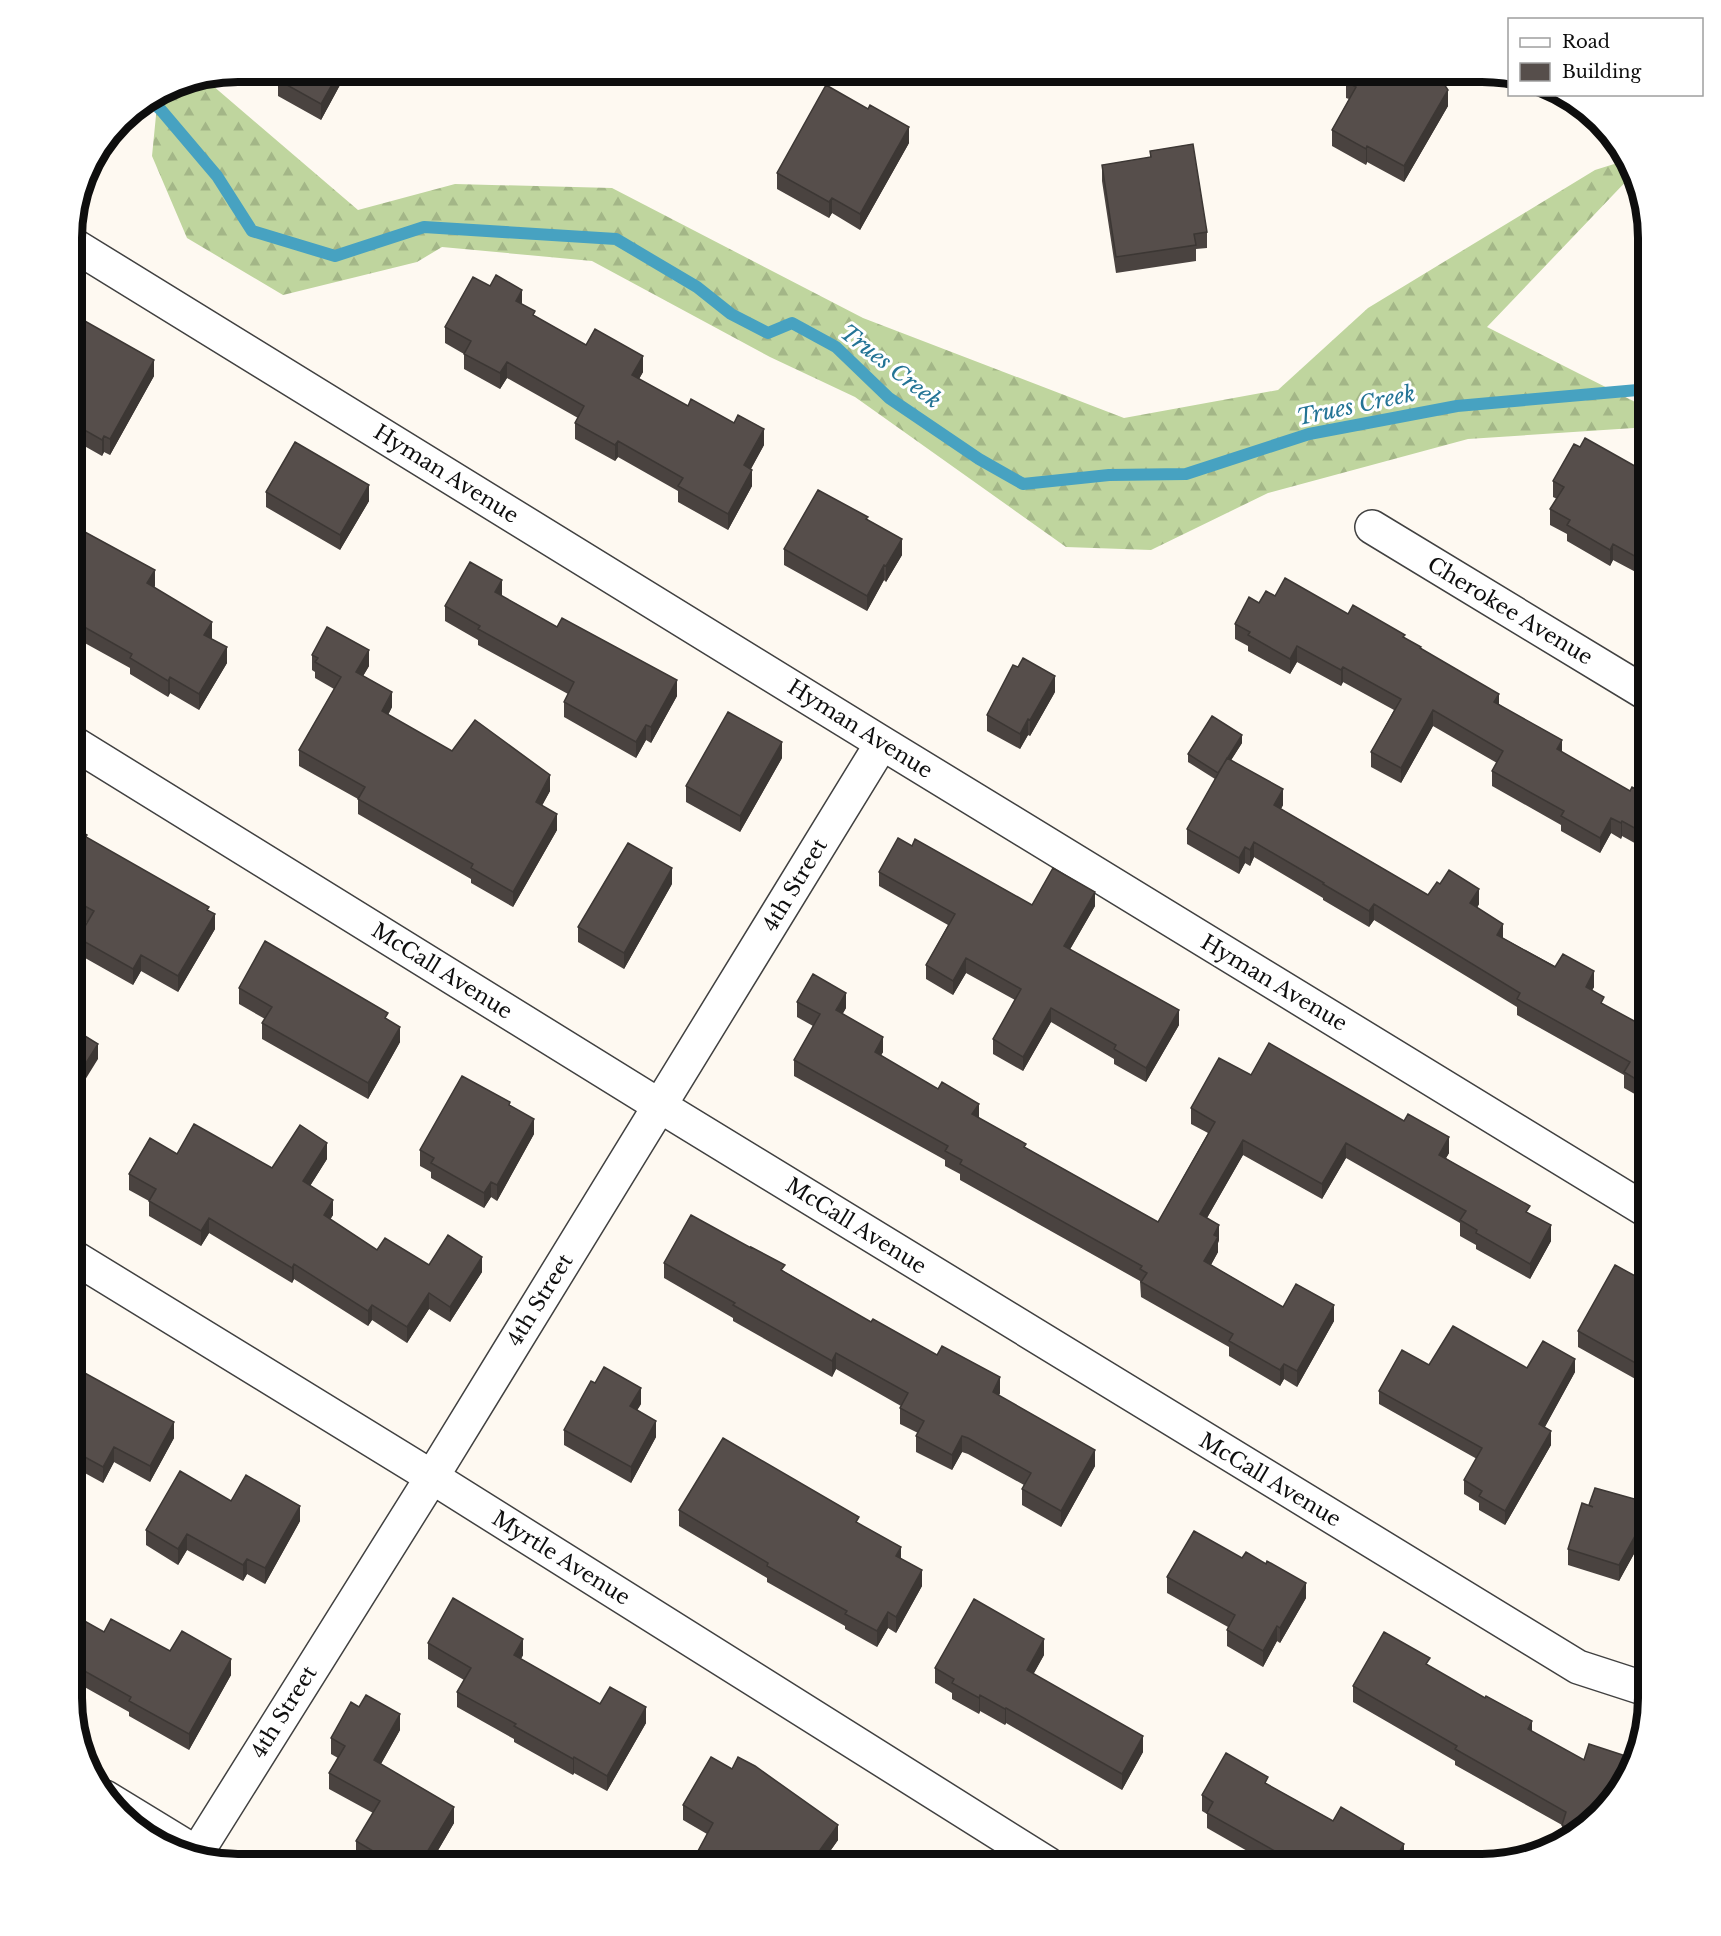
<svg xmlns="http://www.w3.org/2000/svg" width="1721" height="1936" viewBox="0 0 1721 1936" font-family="'Libre Baskerville',serif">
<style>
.forest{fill:url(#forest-firs)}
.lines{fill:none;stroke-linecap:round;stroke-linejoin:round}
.stream{stroke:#47a2c1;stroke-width:12}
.street-casing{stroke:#414141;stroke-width:36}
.street{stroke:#fff;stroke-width:33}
.wall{fill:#4a4340}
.shaded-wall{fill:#3c3734}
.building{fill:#564e4b;stroke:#3c3734;stroke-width:1.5}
.labels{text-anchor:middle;stroke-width:6;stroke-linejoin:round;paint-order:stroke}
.street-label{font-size:21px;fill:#0e0e0e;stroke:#fff}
.water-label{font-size:22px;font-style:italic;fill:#237495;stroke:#fff}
.rim{fill:none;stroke:#0e0e0e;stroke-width:8}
</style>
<defs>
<pattern id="forest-firs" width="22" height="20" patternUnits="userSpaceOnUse" patternTransform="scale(1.5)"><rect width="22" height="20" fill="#bfd59e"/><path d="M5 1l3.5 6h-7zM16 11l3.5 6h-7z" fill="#a3b687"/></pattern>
</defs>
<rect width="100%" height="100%" fill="#fef9f1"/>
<path class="forest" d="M205,79L358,210L455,184L612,188L863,318L1124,418L1278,390L1368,308L1595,170L1627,160L1634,173L1487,327L1649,409V427L1468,439L1268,493L1151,550L1066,547L855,397L770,357L592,261L442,247L417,262L283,295L187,238L152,156L158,95L175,85Z"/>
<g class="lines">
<path class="stream" d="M150,100L161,110L217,176L252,231L335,256L424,227L616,239L697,287L731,314L768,333L792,323L836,347L889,398L979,459L1023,484L1109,475L1186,474L1309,434L1457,406L1649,389"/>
<defs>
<path id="street" d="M72,244L882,743L1649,1212
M1372,527L1649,695
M72,742L660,1106L1578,1667L1649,1690
M72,1256L432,1477L1048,1864
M105,1797L200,1855
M196,1854L432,1477L882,743"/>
</defs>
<use href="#street" class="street-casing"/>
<use href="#street" class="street"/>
</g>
<path class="wall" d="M340,72V85L321,120L278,96V80Z
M1437,73L1448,106L1404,182L1367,162L1366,165L1332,146V130L1349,99L1346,98V82Z
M909,143L860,230L832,213L829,218L777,189V173Z
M1150,151L1207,232V248L1196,249V261L1116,273L1102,181V165L1150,158Z
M522,304L535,316L586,345L643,372L639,379L688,406L764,445L751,469L752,486L728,530L678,502V491L618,457L615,461L575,439V423L578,418L507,378L500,389L464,369V354L445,343V327Z
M72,339L154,376L110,455L104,452L102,456L72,439Z
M1580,447L1649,474V579L1613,560L1610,566L1567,541V534L1550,525V509L1557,499L1553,497V481Z
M266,492L369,501L340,550L266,507Z
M72,507L77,526L76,527L155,586L154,587L212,638L211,639L227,663L199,710L170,693L168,697L130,674V668L72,636Z
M868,520L902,555L886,582L884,580L867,611L784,565V549Z
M502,596L677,696L651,743L646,740L636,758L564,717V702L568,694L478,645V640L445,621V606Z
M1275,596L1348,614L1405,638L1499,704L1562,752L1630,791L1649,796V851L1622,836L1621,839L1611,833L1600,853L1561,831V825L1492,786V771L1497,763L1433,726L1401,783L1371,767V752L1394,710L1343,682L1341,686L1297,662L1290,674L1248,651V646L1235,639V624L1259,603Z
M312,655L369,666L363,676L392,707L388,715L452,751L550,791L542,805L557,830L513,907L471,883V879L358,814V799L299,766V750L334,689L315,678V672L312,670Z
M1055,692L1030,736L1028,735L1020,749L987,731V715Z
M1242,743L1231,760L1283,805L1281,809L1428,895L1440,884L1479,904L1477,908L1503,938L1594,987L1592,990L1604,1005L1649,1029V1102L1624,1088V1075L1517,1015V1007L1374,920L1369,927L1323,900V898L1254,857L1250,866L1245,863L1239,874L1187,844V829L1215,779L1188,762V754Z
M782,758L740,832L686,802V786Z
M72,826L87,838L209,911L215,929L178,992L141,971L133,985L78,954V938L87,923L72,915Z
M912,846L1032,905L1095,906L1070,949L1179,1025L1146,1082L1114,1064V1059L1051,1022L1023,1071L993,1054V1039L1015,1000L966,973L953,995L926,979V965L948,925L879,886V872Z
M672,884L624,969L578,942V927Z
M239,988L388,1020L400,1042L368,1099L262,1039V1023L265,1019L239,1004Z
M797,1002L846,1008L842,1014L883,1052L881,1055L1026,1148L1158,1222L1208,1133L1191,1124V1108L1251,1075L1449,1153L1446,1158L1530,1214L1551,1241L1530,1279L1476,1249V1245L1460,1236V1223L1346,1158L1322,1199L1243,1155L1207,1218L1219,1240L1218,1243V1252L1211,1265L1283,1307L1334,1321L1297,1387L1284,1379L1280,1386L1229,1356V1347L1141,1297L1140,1281L960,1180V1174L945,1166V1160L794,1076V1060L813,1026L797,1017Z
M510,1105L534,1134L497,1201L491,1197L484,1208L431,1178V1172L420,1166V1150Z
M177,1154L272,1168L327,1159L310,1186L333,1215L330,1219L377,1250L429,1265L482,1272L450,1322L429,1309L407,1343L372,1320L368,1326L294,1279L292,1283L209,1233L201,1246L149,1216V1201L129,1190V1174Z
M751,1248L785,1272L871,1322L1000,1393L999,1395L1095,1466L1061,1527L1022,1505V1489L1024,1485L968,1454L962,1452L952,1470L916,1452V1436L918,1433L900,1424V1408L901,1406L836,1369L832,1377L733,1321V1318L664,1278V1263Z
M1649,1275V1363L1639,1381L1578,1347V1331L1637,1277Z
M1429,1365L1527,1368L1575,1372L1544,1428L1551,1445L1505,1525L1479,1510V1503L1464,1494V1480L1477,1459L1379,1404V1391Z
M72,1366L174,1438L150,1482L114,1462L103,1483L72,1466Z
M641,1404L637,1410L656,1437L631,1483L564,1445V1430Z
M231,1501L300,1521L265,1584L247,1574L243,1581L187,1550L178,1565L146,1545V1530Z
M1649,1503V1547L1640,1543L1619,1581L1568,1565V1549L1589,1506Z
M679,1510L859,1524L901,1559L922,1586L896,1633L888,1628L877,1647L845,1629V1626L767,1582V1578L679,1526Z
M1167,1577L1306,1598L1280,1643L1277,1641L1263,1667L1227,1646V1630L1228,1627L1167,1593Z
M72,1614L104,1632L170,1651L231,1675L189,1750L129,1716V1712L72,1680Z
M428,1643L523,1655L521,1659L600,1704L646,1723L607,1791L574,1773L573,1775L514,1742V1739L457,1707V1692L464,1680L428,1659Z
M1044,1655L1033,1674L1143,1752L1122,1790L1006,1723L1005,1725L980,1711L979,1714L952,1699V1693L935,1683V1668Z
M1430,1666L1532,1731L1584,1830L1563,1841L1562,1840V1825L1455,1765V1761L1353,1702V1686Z
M400,1730L381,1764L454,1823L430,1864H368L356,1857V1841L373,1813L329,1789V1773L338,1758L331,1754V1738Z
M1268,1785L1404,1860L1402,1864H1270L1207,1828V1814L1202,1811V1795Z
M683,1805L838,1840L821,1864H691L707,1834L683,1820Z"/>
<path class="shaded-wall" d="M339,72H340V85L321,120V104Z
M1448,90V106L1404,182V166Z
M909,127V143L860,230V214Z
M1367,146V162L1366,165V149Z
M832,198V213L829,218V202Z
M522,290V306L516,301Z
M643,356V372L632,391V375Z
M154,360V376L110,455V439Z
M507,362V378L500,389V373Z
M764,429V445L744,481V465Z
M104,436V452L102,456V440Z
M618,441V457L615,461V445Z
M752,470V486L728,530V514Z
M369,485V501L340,550V535Z
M77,510V526L72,534V518Z
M902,539V555L886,582V566Z
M1613,544V560L1610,566V550Z
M884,565V580L867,611V596Z
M155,570V586L147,599V583Z
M502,580V596L495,592Z
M212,622V638L204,650V635Z
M1297,646V662L1290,674V659Z
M227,647V663L199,710V694Z
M369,650V666L356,688V672Z
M1343,667V682L1341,686V670Z
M1055,676V692L1030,736V720Z
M170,677V693L168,697V681Z
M677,680V696L651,743V727Z
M392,692V707L382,727V711Z
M1499,694V709L1494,702Z
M1433,710V726L1401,783V768Z
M1028,719V735L1020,749V734Z
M646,725V740L636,758V742Z
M1242,735V743L1218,781V773Z
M1562,740V756L1557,749Z
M782,742V758L740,832V816Z
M550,775V791L536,817V802Z
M1283,789V805L1274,821V805Z
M557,814V830L513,907V892Z
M1611,818V833L1600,853V838Z
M1622,821V836L1621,839V823Z
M1254,842V857L1250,866V850Z
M1245,847V863L1239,874V858Z
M672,868V884L624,969V953Z
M1479,889V904L1470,919V903Z
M1095,892V906L1064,960V946Z
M1374,904V920L1369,927V911Z
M215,914V929L178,992V976Z
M1503,924V940L1497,935Z
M141,955V971L133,985V969Z
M966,958V973L953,995V981Z
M1594,971V987L1586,1002V987Z
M846,993V1008L836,1026V1010Z
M1051,1008V1022L1023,1071V1057Z
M1179,1010V1025L1146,1082V1068Z
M400,1027V1042L368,1099V1083Z
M883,1037V1052L875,1067V1052Z
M98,1044V1059L72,1101V1085Z
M979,1104V1119L972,1114Z
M534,1119V1134L497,1201V1185Z
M1449,1137V1153L1439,1170V1155Z
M1243,1140V1155L1200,1230V1214Z
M327,1143V1159L303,1197V1181Z
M1346,1143V1158L1322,1199V1184Z
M491,1182V1197L484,1208V1193Z
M333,1200V1215L324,1230V1215Z
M209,1218V1233L201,1246V1231Z
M1219,1225V1240L1218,1243V1252L1204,1277V1261L1214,1235Z
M1551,1225V1241L1530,1279V1264Z
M482,1257V1272L450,1322V1307Z
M294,1264V1279L292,1283V1268Z
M429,1293V1309L407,1343V1327Z
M372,1305V1320L368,1326V1311Z
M1334,1305V1321L1297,1387V1371Z
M1649,1347V1363L1639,1381V1365Z
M836,1353V1369L832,1377V1361Z
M1575,1359V1372L1539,1438V1424Z
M1284,1364V1379L1280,1386V1370Z
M1000,1377V1393L993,1407V1392Z
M641,1388V1404L630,1422V1406Z
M656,1421V1437L631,1483V1467Z
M174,1422V1438L150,1482V1466Z
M1551,1431V1445L1505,1525V1511Z
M962,1436V1452L952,1470V1455Z
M114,1447V1462L103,1483V1467Z
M1095,1450V1466L1061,1527V1511Z
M300,1506V1521L265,1584V1568Z
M1640,1527V1543L1619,1581V1565Z
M187,1534V1550L178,1565V1549Z
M901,1547V1563L896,1556Z
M247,1559V1574L243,1581V1565Z
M922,1570V1586L896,1633V1617Z
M1306,1583V1598L1280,1643V1628Z
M888,1612V1628L877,1647V1631Z
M1277,1626V1641L1263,1667V1651Z
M523,1639V1655L514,1671V1655Z
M1044,1639V1655L1027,1686V1670Z
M231,1659V1675L189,1750V1734Z
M980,1695V1711L979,1714V1698Z
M646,1707V1723L607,1791V1776Z
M1006,1708V1723L1005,1725V1709Z
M400,1714V1730L374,1776V1760Z
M1532,1721V1737L1528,1729Z
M1143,1736V1752L1122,1790V1774Z
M574,1757V1773L573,1775V1759Z
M454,1807V1823L430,1864H420Z
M838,1825V1840L821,1864H810Z
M1404,1844V1860L1402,1864H1394V1861Z
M386,1852V1864H383V1857Z"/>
<path class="building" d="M283,72H339L321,104L278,80Z
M1351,72H1436L1448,90L1404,166L1367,146L1366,149L1332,130L1356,87L1346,82Z
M826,85L868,109L870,105L909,127L860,214L832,198L829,202L777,173Z
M1193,144L1207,232L1194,234L1196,245L1116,257L1102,165L1151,157L1150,151Z
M496,275L522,290L516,301L535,311L533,315L586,345L595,329L643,356L632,375L688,406L691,399L734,423L738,415L764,429L744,465L752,470L728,514L678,486L683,478L618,441L615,445L575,423L584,406L507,362L500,373L464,354L471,341L445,327L473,277L490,286Z
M83,320L154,360L110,439L104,436L102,440L72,423V339Z
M1585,438L1649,474V564L1613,544L1610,550L1567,525L1570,520L1550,509L1564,487L1553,481L1574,444L1580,447Z
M295,442L369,485L340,535L266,492Z
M818,490L868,517L866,519L902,539L886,566L884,565L867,596L784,549Z
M72,507L77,510L72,518Z
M72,525L155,570L147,583L212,622L204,635L227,647L199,694L170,677L168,681L130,658L132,654L72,620V610L77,601L72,599Z
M470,562L502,580L495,592L557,627L562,618L677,680L651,727L646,725L636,742L564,702L574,682L478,629L480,626L445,606Z
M1285,578L1348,614L1353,605L1405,635L1403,637L1421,647L1420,648L1499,694L1494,702L1562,740L1557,749L1630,791L1632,787L1649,796V836L1622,821L1621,823L1611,818L1600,838L1561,816L1564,811L1492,771L1503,751L1433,710L1401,768L1371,752L1401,699L1343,667L1341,670L1297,646L1290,659L1248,635L1250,632L1235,624L1249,597L1259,603L1266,591L1275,596Z
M327,627L369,650L356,672L392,692L382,711L452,751L475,720L550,775L536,802L557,814L513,892L471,868L473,864L358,799L365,787L299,750L341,677L315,662L318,658L312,655Z
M1023,658L1055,676L1030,720L1028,719L1020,734L987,715L1013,665L1018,667Z
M728,712L782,742L740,816L686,786Z
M1212,716L1242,735L1218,773L1188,754Z
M1227,758L1283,789L1274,805L1428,895L1437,882L1440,884L1449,870L1479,889L1470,903L1503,924L1497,935L1555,967L1563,954L1594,971L1586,987L1604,997L1601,1003L1649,1029V1087L1624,1072L1630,1062L1517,999L1520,993L1374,904L1369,911L1323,884L1324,883L1254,842L1250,850L1245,847L1239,858L1187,829Z
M72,826L87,835L86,837L209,907L207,910L215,914L178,976L141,955L133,969L78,938L94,911L72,899Z
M898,838L912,846L915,839L1032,905L1053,868L1095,892L1064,946L1179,1010L1146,1068L1114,1049L1116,1045L1051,1008L1023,1057L993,1039L1021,989L966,958L953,981L926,965L955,914L879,872Z
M628,843L672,868L624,953L578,927Z
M265,941L388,1013L385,1018L400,1027L368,1083L262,1023L272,1007L239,988Z
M813,974L846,993L836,1010L883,1037L875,1052L938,1089L942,1082L979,1104L972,1114L1026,1144L1024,1147L1158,1222L1215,1122L1191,1108L1219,1058L1251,1075L1269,1043L1404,1121L1408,1114L1449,1137L1439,1155L1530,1206L1526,1212L1551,1225L1530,1264L1476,1233L1477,1230L1460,1220L1466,1211L1346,1143L1322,1184L1243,1140L1200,1214L1219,1225L1214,1235L1218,1237L1204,1261L1283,1307L1296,1284L1334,1305L1297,1371L1284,1364L1280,1370L1229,1341L1233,1334L1141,1282L1147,1273L1140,1269L1142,1266L960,1164L962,1160L945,1151L948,1146L794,1060L820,1014L797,1002Z
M72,1028L98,1044L72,1085Z
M462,1076L510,1102L509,1105L534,1119L497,1185L491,1182L484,1193L431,1163L434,1158L420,1150Z
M194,1124L272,1168L300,1125L327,1143L303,1181L333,1200L324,1215L377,1250L385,1238L429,1265L448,1235L482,1257L450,1307L429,1293L407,1327L372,1305L368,1311L294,1264L292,1268L209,1218L201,1231L149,1201L156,1189L129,1174L150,1138L177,1154Z
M691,1215L751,1248V1247L785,1265L781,1270L871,1322L873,1319L937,1355L942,1346L1000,1377L993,1392L1095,1450L1061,1511L1022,1489L1031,1473L968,1438L962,1436L952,1455L916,1436L924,1421L900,1408L908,1393L836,1353L832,1361L733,1305L735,1303L664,1263Z
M1615,1265L1637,1277L1640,1270L1649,1275V1347L1639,1365L1578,1331Z
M1453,1326L1527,1368L1543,1341L1575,1359L1539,1424L1551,1431L1505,1511L1479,1496L1482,1491L1464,1480L1482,1448L1379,1391L1402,1350L1429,1365Z
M72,1366L174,1422L150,1466L114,1447L103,1467L72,1450Z
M604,1367L641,1388L630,1406L656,1421L631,1467L564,1430L591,1381L595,1383Z
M723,1438L859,1517L856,1522L901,1547L896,1556L922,1570L896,1617L888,1612L877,1631L845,1614L847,1611L767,1566L768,1563L679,1510Z
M180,1471L231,1501L246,1475L300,1506L265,1568L247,1559L243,1565L187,1534L178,1549L146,1530Z
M1595,1488L1649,1503V1531L1640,1527L1619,1565L1568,1549L1582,1503L1593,1507L1589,1505Z
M1194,1531L1242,1558L1246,1552L1266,1564L1267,1561L1306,1583L1280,1628L1277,1626L1263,1651L1227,1630L1235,1615L1167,1577Z
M453,1598L523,1639L514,1655L600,1704L610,1687L646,1707L607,1776L574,1757L573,1759L514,1726L516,1724L457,1692L471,1668L428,1643Z
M974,1599L1044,1639L1027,1670L1143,1736L1122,1774L1006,1708L1005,1709L980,1695L979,1698L952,1683L954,1679L935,1668Z
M72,1614L104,1632L111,1619L170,1651L182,1631L231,1659L189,1734L129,1701L131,1697L72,1664Z
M1384,1632L1430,1658L1426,1664L1485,1698L1486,1696L1532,1721L1528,1729L1584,1760L1589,1744L1635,1759L1632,1772L1584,1830L1582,1831L1562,1825L1566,1812L1455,1749L1457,1746L1353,1686Z
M366,1695L400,1714L374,1760L454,1807L420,1864H406L386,1852L383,1857L356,1841L380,1801L329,1773L345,1746L331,1738L351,1702L359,1707Z
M1226,1753L1268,1777L1265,1783L1333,1821L1341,1807L1404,1844L1394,1861L1401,1864H1298L1207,1813L1213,1802L1202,1795Z
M711,1757L732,1769L738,1757L755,1766L838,1825L810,1864H736L731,1861L729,1864H691L713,1823L683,1805Z
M892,1856L905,1864H887Z"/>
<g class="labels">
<g class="street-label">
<text transform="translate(446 474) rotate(32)" y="7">Hyman Avenue</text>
<text transform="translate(1510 611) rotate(31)" y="7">Cherokee Avenue</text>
<text transform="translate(860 729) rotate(32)" y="7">Hyman Avenue</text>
<text transform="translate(795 885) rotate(-59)" y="7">4th Street</text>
<text transform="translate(442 971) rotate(32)" y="7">McCall Avenue</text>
<text transform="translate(1274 983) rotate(31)" y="7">Hyman Avenue</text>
<text transform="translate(856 1226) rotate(32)" y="7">McCall Avenue</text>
<text transform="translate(540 1300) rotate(-58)" y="7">4th Street</text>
<text transform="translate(1270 1480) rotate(31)" y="7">McCall Avenue</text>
<text transform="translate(561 1558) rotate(32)" y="7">Myrtle Avenue</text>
<text transform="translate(284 1712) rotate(-58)" y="7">4th Street</text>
</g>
<g class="water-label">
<text transform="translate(891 366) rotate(38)" y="8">Trues Creek</text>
<text transform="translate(1356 405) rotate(-12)" y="8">Trues Creek</text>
</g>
</g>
<path d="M0 0H1721V1936H0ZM238 82H1482A156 156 0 0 1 1638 238V1698A156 156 0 0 1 1482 1854H238A156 156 0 0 1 82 1698V238A156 156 0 0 1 238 82Z" fill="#fff" fill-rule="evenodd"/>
<path class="rim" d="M238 82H1482A156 156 0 0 1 1638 238V1698A156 156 0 0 1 1482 1854H238A156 156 0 0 1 82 1698V238A156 156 0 0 1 238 82Z"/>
<rect x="1508" y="18" width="195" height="78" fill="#ffffff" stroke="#9f9f9f" stroke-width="1.5"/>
<rect x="1520" y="38" width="30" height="9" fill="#ffffff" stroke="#9f9f9f" stroke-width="1.5"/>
<text x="1562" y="48" font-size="18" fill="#0e0e0e">Road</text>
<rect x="1520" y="63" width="30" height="18" fill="#564e4b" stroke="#9f9f9f" stroke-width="1.5"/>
<text x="1562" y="78" font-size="18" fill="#0e0e0e">Building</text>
</svg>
